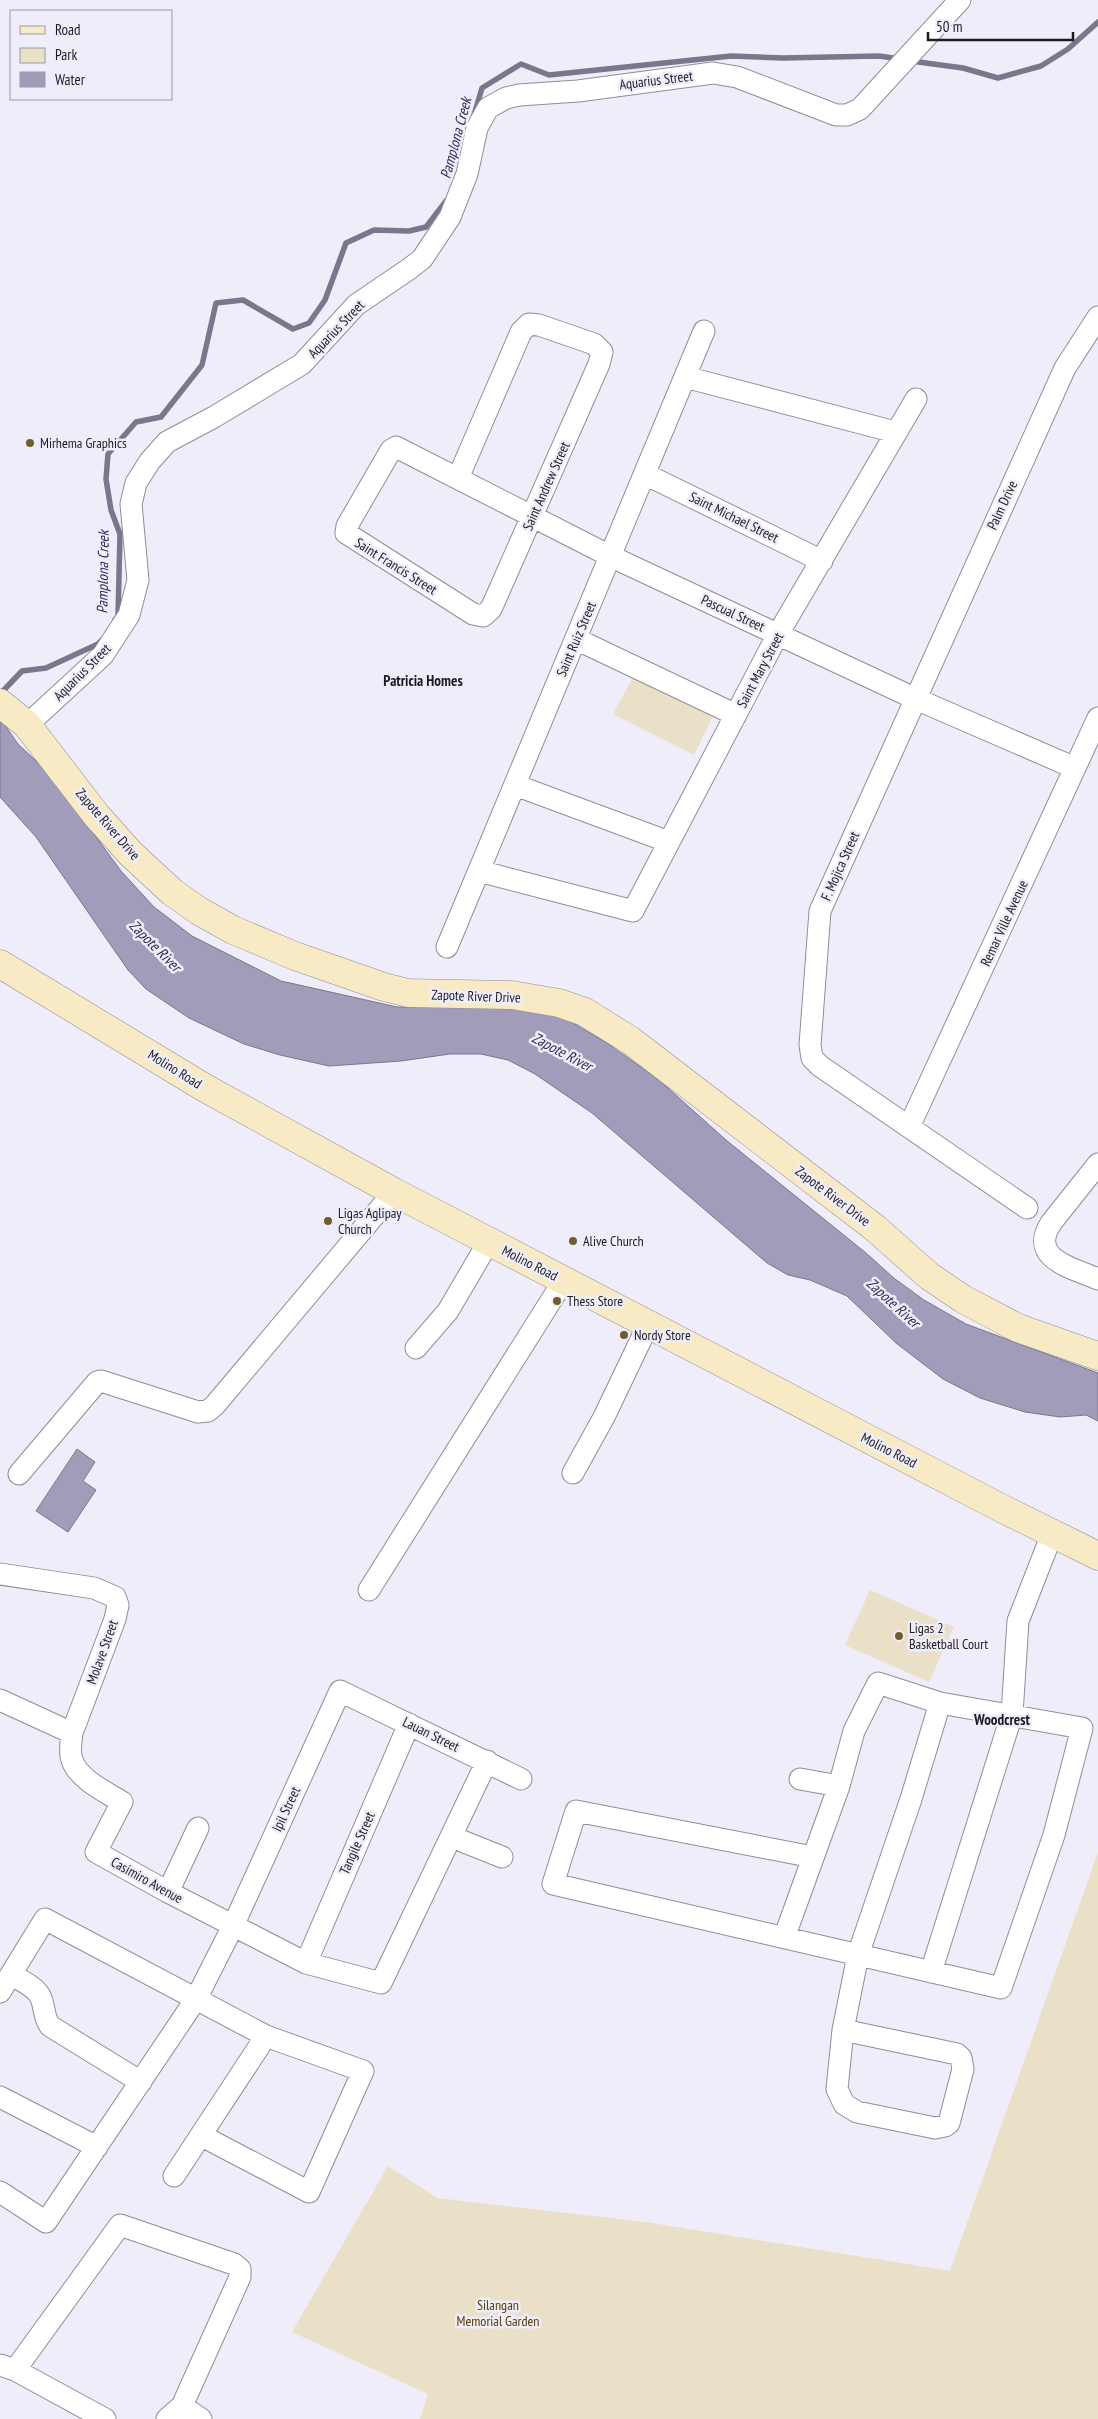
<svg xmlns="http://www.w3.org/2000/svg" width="1098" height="2419" viewBox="0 0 1098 2419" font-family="'PT Sans Narrow',sans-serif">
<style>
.green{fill:#eadfc7}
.water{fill:#a29cbb;stroke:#7a768c}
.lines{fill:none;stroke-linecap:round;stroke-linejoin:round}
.stream{stroke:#7a768c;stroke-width:5.5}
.street-casing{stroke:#8f8d98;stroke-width:23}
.secondary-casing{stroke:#8f8d98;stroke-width:29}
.street{stroke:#fff;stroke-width:21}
.secondary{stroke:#f8eac5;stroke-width:28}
.poi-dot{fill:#715d2c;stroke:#efedf9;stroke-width:2}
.labels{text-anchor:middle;stroke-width:5;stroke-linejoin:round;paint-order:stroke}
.street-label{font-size:14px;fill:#1c1c20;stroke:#efedf9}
.poi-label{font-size:14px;fill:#1c1c20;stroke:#efedf9;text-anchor:start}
.park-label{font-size:14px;fill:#523e03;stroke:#efedf9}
.water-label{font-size:15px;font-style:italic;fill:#342953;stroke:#efedf9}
.neighbourhood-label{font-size:15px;font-weight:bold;fill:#1c1c20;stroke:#efedf9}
</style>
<rect width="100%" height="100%" fill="#efedf9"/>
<path class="green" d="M635,674L715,712L694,755L613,714Z
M870,1590L954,1627L929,1682L845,1645Z
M1098,1852V2419H420L428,2394L292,2332L388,2166L437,2198L645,2222L950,2271Z"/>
<path class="water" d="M0,718L18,744L50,774L121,871L154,907L192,936L281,981L326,991L397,1007H434L463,1004L546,1012L573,1023L607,1043L659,1080L726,1140L866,1253L895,1279L924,1300L966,1324L1098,1373V1421L1086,1415L1060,1417L1025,1412L980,1398L943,1379L896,1343L847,1296L810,1280L788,1275L767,1263L592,1113L535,1074L508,1060L481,1054H450L401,1061L329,1066L280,1055L244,1044L189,1018L146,989L128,970L36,837L0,797Z
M77,1449L95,1462L83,1481L96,1490L68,1532L36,1511Z"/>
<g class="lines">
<path class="stream" d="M911,61L963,68L998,78L1041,66L1068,49L1098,22
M474,115L482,88L521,64L549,75L731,56L783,58L879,56L900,59
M115,620L118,616L120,534L111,510L106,479L108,454L136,422L161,417L202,365L216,303L243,300L293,329L309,323L325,300L346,243L374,230L409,231L426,227L446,201
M0,694L22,671L46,668L98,644L102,640"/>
<defs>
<path id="street" d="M685,377L895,432
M645,474L822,561
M458,478L521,332L529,324L539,325L594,344L602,352L599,364L491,609L483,616L473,614L346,533L347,526L391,450L396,447L610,556L916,699L1075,768
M576,639L736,715
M27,725L103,655L129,615L138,580L131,504L136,483L150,461L167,442L214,417L302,364L356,305L409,269L422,259L450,217L467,174L477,128L488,108L506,98L519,95L578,91L713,73L737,77L836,115H847L860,109L960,0
M515,785L669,842
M479,871L633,911L778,634L916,399
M447,947L704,331
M909,1127L1098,718
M1098,1164L1051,1223C1028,1259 1073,1268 1098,1279
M1027,1208L820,1066L812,1058L810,1045L820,911L1065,368L1098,317
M416,1348L448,1311L489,1241
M573,1473L604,1417L648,1325
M19,1474L97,1382L101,1381L198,1412L208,1411L215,1405L394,1192
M0,1574L94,1588L115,1597L118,1605L115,1619L72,1733C71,1741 69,1752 72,1760C78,1779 106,1792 122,1802L96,1852L168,1892L306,1963L381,1983L487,1761
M369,1590L564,1280
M0,1700L72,1733
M800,1779L839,1786
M452,1837L502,1857
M168,1892L198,1828
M784,1938L839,1786L854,1731L878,1683L940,1703L1082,1728L1054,1835L1001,1988L553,1884L576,1811L813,1857
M306,1963L409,1724
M931,1972L1012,1714L1018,1621L1052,1534
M11,1974C19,1980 35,1986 40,1996C45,2005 43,2017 50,2026L141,2082
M0,1992L45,1919L266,2036L363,2071L309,2192L202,2136
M843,2030L957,2054L961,2058L963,2069L949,2123L945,2126L935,2128L857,2112L844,2104L837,2089L843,2030L858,1955L911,1799L940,1703
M0,2097L97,2147
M174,2176L266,2036
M0,2192L46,2222L196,1999L233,1926L340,1691L521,1779
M0,2365L15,2370L105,2419
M15,2370L120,2225L234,2264L240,2269V2277L182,2406L167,2419
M182,2406L201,2419"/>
<path id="secondary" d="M0,703L27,725L97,816L130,853L172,892L199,911L233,930L295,956L384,987L408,993L512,995L559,1003L585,1012L630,1040L875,1228L929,1276L963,1299L1018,1328L1098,1356
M0,964L205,1088L394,1192L1003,1509L1098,1556"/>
</defs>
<use href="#street" class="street-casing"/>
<use href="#secondary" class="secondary-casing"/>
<use href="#street" class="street"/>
<use href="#secondary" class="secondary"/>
</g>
<g class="poi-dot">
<circle cx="30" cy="443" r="5"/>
<circle cx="328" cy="1221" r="5"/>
<circle cx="573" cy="1241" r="5"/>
<circle cx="557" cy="1301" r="5"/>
<circle cx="624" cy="1335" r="5"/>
<circle cx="899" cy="1636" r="5"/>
</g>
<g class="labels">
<g class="street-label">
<text transform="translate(656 80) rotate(-7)" y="5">Aquarius Street</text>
<text transform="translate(336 329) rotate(-46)" y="5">Aquarius Street</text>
<text transform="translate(546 486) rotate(-66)" y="5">Saint Andrew Street</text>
<text transform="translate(1002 505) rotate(-65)" y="5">Palm Drive</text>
<text transform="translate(734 517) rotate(26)" y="5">Saint Michael Street</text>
<text transform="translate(396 566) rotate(32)" y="5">Saint Francis Street</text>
<text transform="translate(733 613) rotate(25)" y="5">Pascual Street</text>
<text transform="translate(576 639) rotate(-67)" y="5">Saint Ruiz Street</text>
<text transform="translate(760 670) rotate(-62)" y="5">Saint Mary Street</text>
<text transform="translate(82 672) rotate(-45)" y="5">Aquarius Street</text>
<text transform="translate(108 824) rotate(49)" y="5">Zapote River Drive</text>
<text transform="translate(840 866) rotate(-66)" y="5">F. Mojica Street</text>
<text transform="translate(1004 923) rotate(-65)" y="5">Remar Ville Avenue</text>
<text transform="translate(476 996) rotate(2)" y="5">Zapote River Drive</text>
<text transform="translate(175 1069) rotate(32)" y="5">Molino Road</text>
<text transform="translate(833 1196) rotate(37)" y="5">Zapote River Drive</text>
<text transform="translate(530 1263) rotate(27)" y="5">Molino Road</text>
<text transform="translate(889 1450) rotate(27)" y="5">Molino Road</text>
<text transform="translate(102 1652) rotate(-70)" y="5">Molave Street</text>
<text transform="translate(431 1734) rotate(26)" y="5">Lauan Street</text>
<text transform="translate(286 1809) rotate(-65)" y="5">Ipil Street</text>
<text transform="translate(357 1843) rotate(-66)" y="5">Tangile Street</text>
<text transform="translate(147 1880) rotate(29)" y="5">Casimiro Avenue</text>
</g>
<g class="poi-label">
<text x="40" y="448">Mirhema Graphics</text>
<text x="338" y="1218">Ligas Aglipay<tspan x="338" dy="16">Church</tspan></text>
<text x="583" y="1246">Alive Church</text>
<text x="567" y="1306">Thess Store</text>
<text x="634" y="1340">Nordy Store</text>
<text x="909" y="1633">Ligas 2<tspan x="909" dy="16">Basketball Court</tspan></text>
</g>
<g class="park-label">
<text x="498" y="2310">Silangan<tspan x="498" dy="16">Memorial Garden</tspan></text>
</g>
<g class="water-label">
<text transform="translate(456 138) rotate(-75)" y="5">Pamplona Creek</text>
<text transform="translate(103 572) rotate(-89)" y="5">Pamplona Creek</text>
<text transform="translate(155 946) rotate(45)" y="5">Zapote River</text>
<text transform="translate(562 1052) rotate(28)" y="5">Zapote River</text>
<text transform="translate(893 1303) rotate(42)" y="5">Zapote River</text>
</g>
<g class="neighbourhood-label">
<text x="423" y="686">Patricia Homes</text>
<text x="1002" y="1725">Woodcrest</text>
</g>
</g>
<rect x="10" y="10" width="162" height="90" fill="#efedf9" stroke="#9b99a2"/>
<rect x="20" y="26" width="25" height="8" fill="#f8eac5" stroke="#9b99a2"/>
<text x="55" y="35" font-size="15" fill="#1c1c20">Road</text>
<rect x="20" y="48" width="25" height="15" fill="#eadfc7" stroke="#9b99a2"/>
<text x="55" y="60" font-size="15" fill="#1c1c20">Park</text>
<rect x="20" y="72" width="25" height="15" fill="#a29cbb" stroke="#9b99a2"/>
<text x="55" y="85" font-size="15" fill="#1c1c20">Water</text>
<path d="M928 32v8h145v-8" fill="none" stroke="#1c1c20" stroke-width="2.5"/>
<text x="936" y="32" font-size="15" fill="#1c1c20" stroke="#efedf9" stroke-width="4" paint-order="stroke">50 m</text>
</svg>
